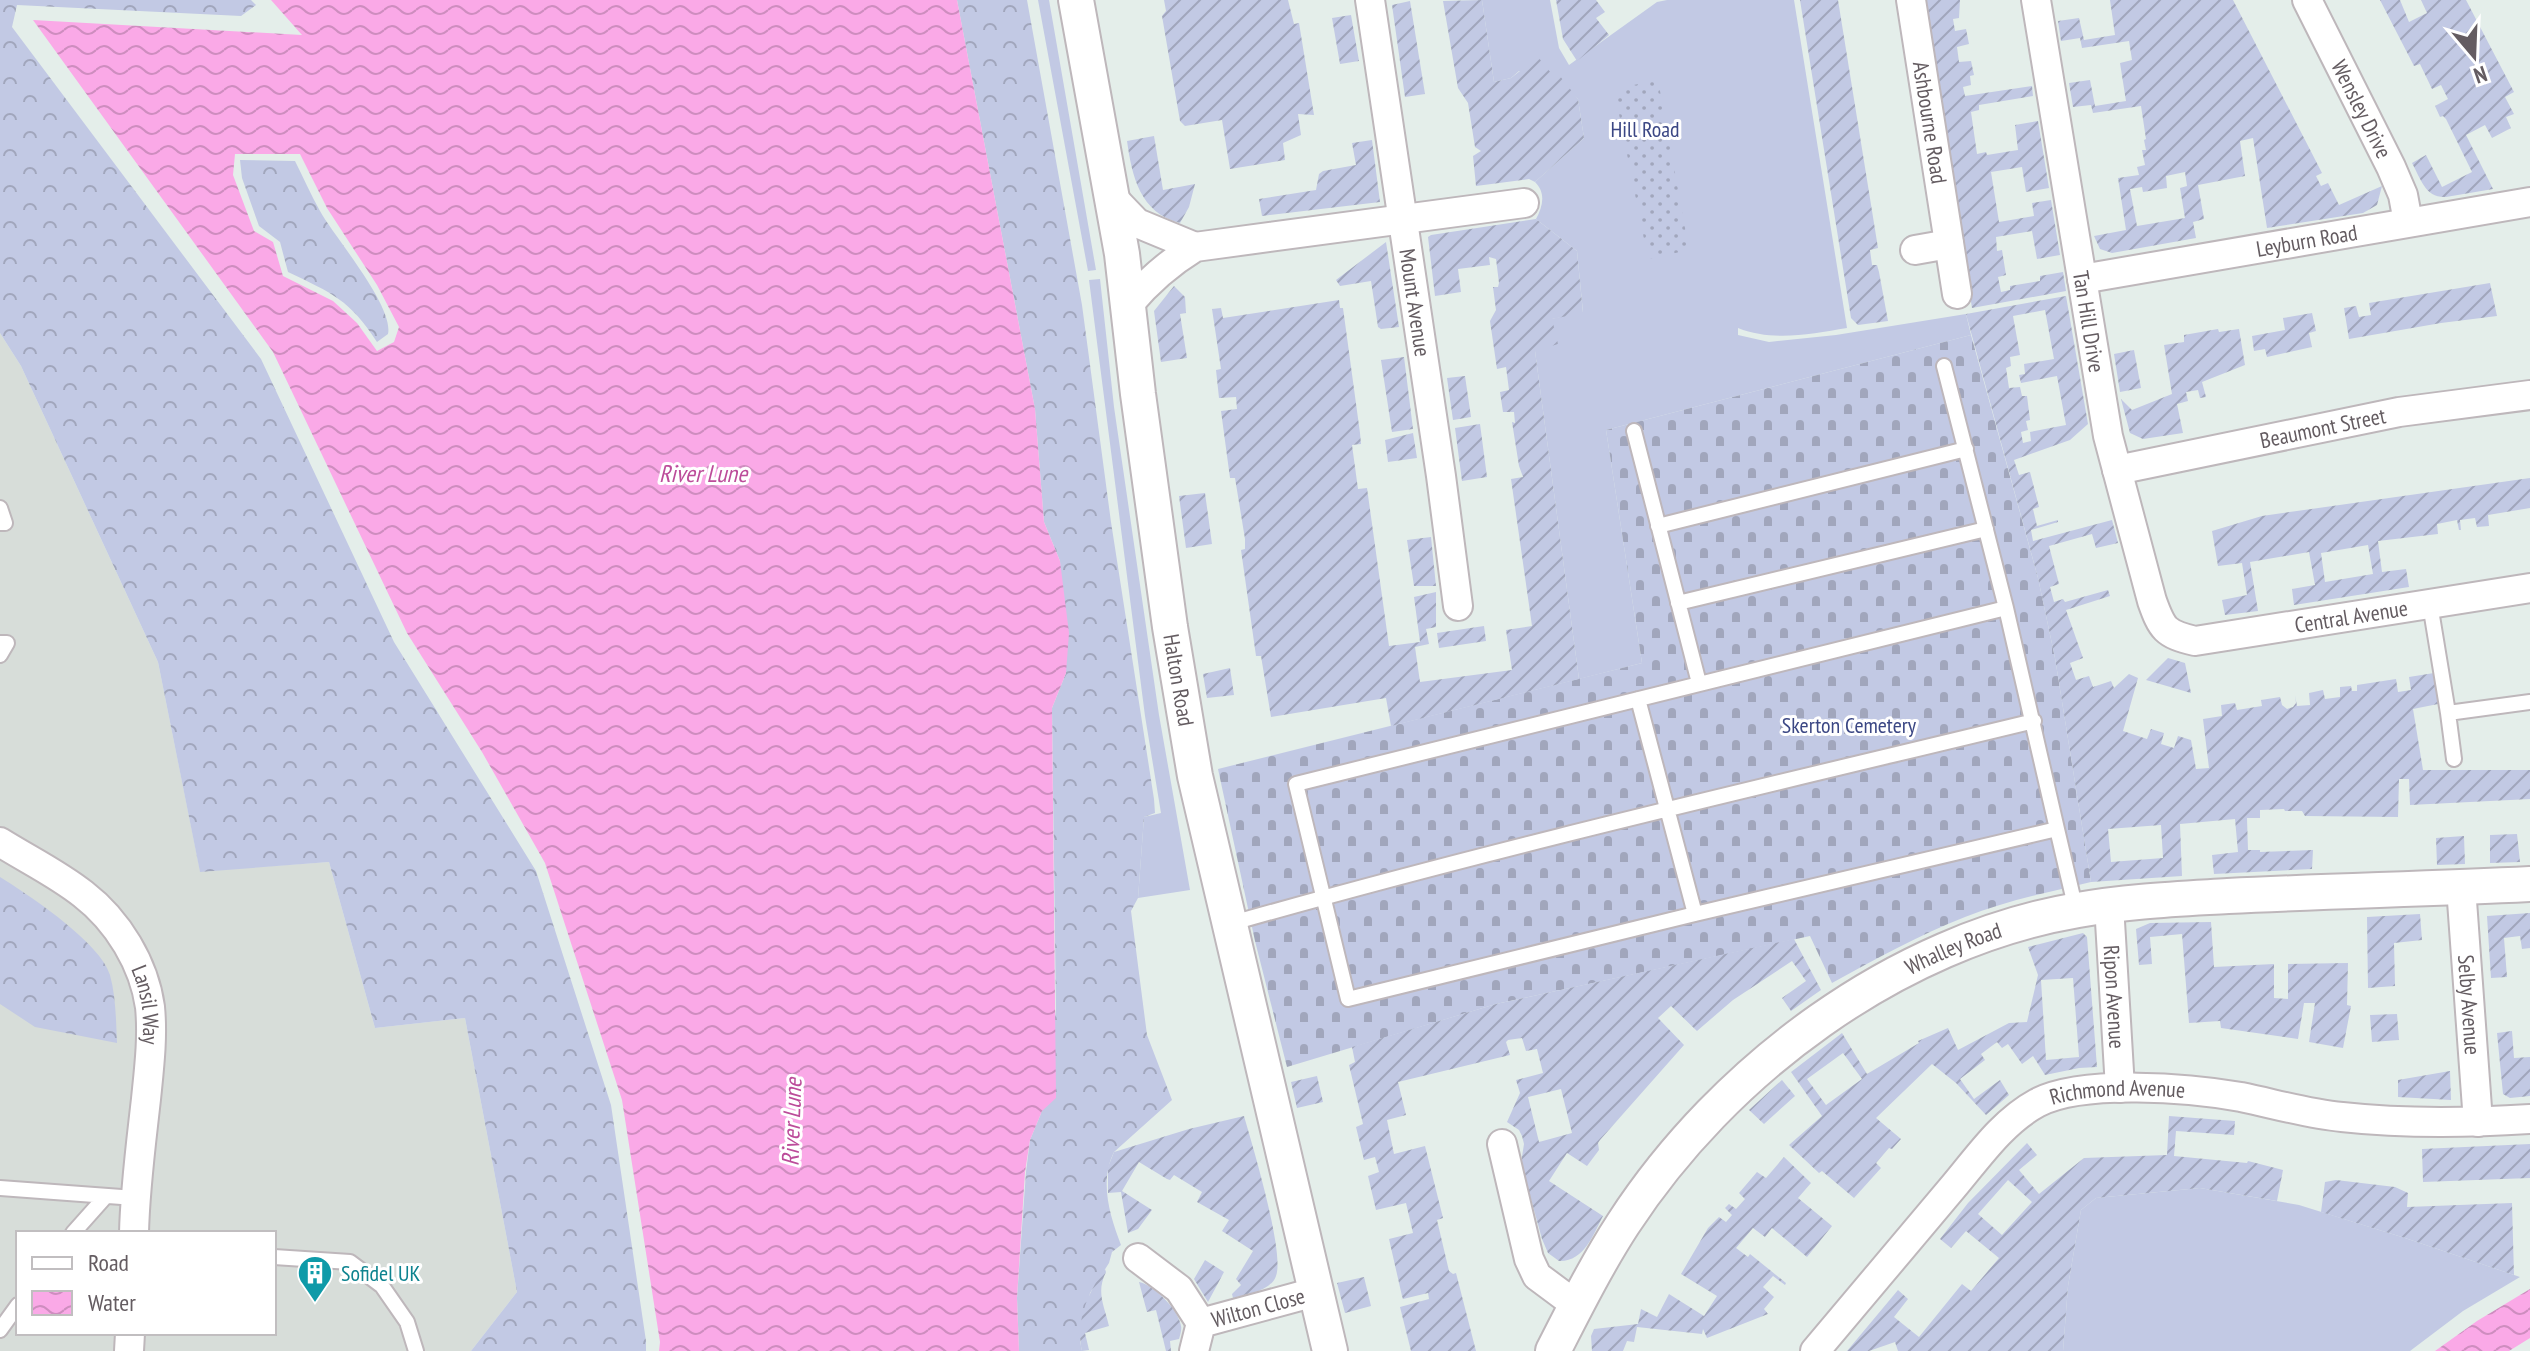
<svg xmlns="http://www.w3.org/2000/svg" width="2530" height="1351" viewBox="0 0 2530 1351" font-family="'PT Sans Narrow',sans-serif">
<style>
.industrial{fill:#d7ddd9;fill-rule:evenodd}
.grass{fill:#c2c9e4}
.forest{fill:url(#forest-crowns)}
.cemetery{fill:url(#cemetery-stones)}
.park{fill:url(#park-dots)}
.garden{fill:url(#garden-furrows);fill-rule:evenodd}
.water{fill:url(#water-waves);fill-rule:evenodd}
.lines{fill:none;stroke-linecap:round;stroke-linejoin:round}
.service-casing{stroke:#beb7bb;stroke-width:18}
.minor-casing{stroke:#beb7bb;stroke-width:32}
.tertiary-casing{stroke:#beb7bb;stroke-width:38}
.service{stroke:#fff;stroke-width:14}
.minor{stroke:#fff;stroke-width:28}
.tertiary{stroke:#fff;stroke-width:34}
.labels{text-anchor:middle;stroke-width:6;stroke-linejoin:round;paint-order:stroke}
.street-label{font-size:22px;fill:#645c61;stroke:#fff}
.park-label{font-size:22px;fill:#3b4784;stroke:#fff}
.culture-label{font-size:22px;fill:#0d838f;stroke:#fff;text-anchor:start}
.water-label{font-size:24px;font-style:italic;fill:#bc4c9a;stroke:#fff}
</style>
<defs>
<pattern id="forest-crowns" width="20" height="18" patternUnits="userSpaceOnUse" patternTransform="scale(2)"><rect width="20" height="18" fill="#c2c9e4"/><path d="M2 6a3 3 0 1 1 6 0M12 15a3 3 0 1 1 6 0" fill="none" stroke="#a1a6bc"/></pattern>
<pattern id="cemetery-stones" width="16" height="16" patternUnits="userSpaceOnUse" patternTransform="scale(2)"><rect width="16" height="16" fill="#c2c9e4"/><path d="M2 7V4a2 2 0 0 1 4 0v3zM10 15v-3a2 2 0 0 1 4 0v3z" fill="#a1a6bc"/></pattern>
<pattern id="park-dots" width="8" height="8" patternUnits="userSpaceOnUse" patternTransform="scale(2)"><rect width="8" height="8" fill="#c2c9e4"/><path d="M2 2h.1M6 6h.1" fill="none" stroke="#a1a6bc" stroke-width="1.8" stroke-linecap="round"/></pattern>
<pattern id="garden-furrows" width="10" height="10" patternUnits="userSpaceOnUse" patternTransform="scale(2)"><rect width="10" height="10" fill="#c2c9e4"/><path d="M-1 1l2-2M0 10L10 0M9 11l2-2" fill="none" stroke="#a1a6bc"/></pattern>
<pattern id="water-waves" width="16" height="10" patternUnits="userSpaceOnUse" patternTransform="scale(2)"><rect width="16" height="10" fill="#faa9e7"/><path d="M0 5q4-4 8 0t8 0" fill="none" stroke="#ce8dbf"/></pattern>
</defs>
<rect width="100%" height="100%" fill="#e4eeea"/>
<path class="industrial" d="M0,333L21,366L158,662L200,871L329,862L375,1028L465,1018L517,1292L471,1351H0ZM18,1233H274V1333H18Z"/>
<path class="grass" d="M1038,0H1049L1096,270L1088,271Z
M1482,0H1550L1559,48L1569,65L1657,2L1667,0H1794L1847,328C1811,334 1773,342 1738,328V335L1769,342L1836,335L1966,314L1971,335L1606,430L1642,663L1579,679L1535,351L1551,319L1583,312L1577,251L1536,219C1543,206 1546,193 1535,182L1584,138L1578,99L1551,73L1519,71L1511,78L1494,82Z
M1100,279L1114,407L1159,715L1190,890L1138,898L1144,817L1161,813L1145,716L1089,280Z
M2200,1188L2299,1205L2405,1238L2520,1277L2463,1311L2410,1351H2063L2068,1286L2081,1210L2096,1198Z"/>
<path class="forest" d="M0,0H251L256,5L241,16L17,5L12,27L261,359L394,642L536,871L611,1105L646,1341V1351H471L517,1292L465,1018L375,1028L329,862L200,872L158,662L21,366L0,333Z
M957,0H1027L1082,305L1111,522L1154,799L1155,813L1144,817L1138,898L1131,911L1147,1035L1172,1100L1114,1152C1099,1182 1110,1216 1121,1245L1112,1252L1109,1263L1090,1293L1080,1341L1082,1351H1019L1017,1298L1026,1172L1030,1140L1042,1111L1056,1010L1052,708L1066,673L1060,561L1044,522L1035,409Z
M240,160L295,161C303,177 311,195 320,211C335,238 394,306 388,334L377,342C350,300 332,293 288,272L280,242L259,226L242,178Z
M0,877C29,895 101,943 110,975C116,997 116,1021 117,1043L35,1027L0,1004Z"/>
<path class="cemetery" d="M1971,335L2038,578L2055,658L2091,882C2049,892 2005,901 1965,917C1919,935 1876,959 1832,983L1810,936L1496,1004L1287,1067L1255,941L1218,769L1642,663L1606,430Z"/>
<path class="park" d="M1658,80L1689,250L1648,259L1614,89Z"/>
<path class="garden" d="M1164,0H1288L1294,24L1299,23L1314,115L1298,114L1301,135L1283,143L1285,160L1230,169L1222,120L1185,126L1180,121L1162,16L1166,11Z
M1482,0L1494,82L1511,78L1538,57L1551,73L1556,71L1578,99L1584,138L1535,182L1529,179L1476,186L1473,156L1481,151L1475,147L1468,103L1458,88L1443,1Z
M1556,0H1596L1605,12L1596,18L1609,35L1577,61L1563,39Z
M1800,0H1838L1878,248L1870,250L1872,265H1877L1879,272L1888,321L1858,325L1851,318Z
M1924,0H1960L1959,18L1953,19L1955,31L1966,29L1969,44L1957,47L1959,62L1971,61L1974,75L1970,76L1971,85L1963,87L1965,96L2032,86L2033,96L1979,105V110L1971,112L1977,154L1986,152L1987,155L2018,150L2015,125L2038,121L2049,188L2026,192L2022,167L1991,172L1999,222L2034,216L2032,203L2051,200L2060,255L2037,259L2032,231L1996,237L1997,251L2002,250L2006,275L1998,277L2001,292L2010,290V286L2040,281V276L2063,272L2066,291L1972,308Z
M2110,0H2233L2322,173L2316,176L2321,186L2328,183L2339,205L2382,186L2377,205L2363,213L2267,228L2253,138L2240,141L2245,176L2198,185L2204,219L2193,222L2196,238L2112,253L2100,249L2094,236L2126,230L2118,178L2139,175L2137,167L2145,165L2142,150H2146L2144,140L2146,139L2141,106L2093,113L2091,105L2073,107L2069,83L2090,80L2095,106L2126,101L2120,63L2132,60L2129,41L2082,48L2080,38L2061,41L2058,21L2079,18L2084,40L2115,35ZM2185,172L2187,186L2180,188L2185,218L2137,226L2130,189L2142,187L2143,192L2167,188L2166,176Z
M2380,0H2400L2409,22L2427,13L2421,0H2466L2514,92L2505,97L2514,114L2506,117L2511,128L2492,138L2485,125L2466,135L2493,189L2446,197C2425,198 2421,179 2412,163L2426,155L2442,187L2472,172L2446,119L2443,116L2440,117L2435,106L2448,99L2441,85L2432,89L2420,64L2414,66Z
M1410,1L1425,94L1405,97L1392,5Z
M1351,15L1359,61L1340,64L1332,18Z
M1154,136L1163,190L1195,184L1189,207L1180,223C1140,213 1132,176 1127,141Z
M1372,140L1380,202L1262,216L1259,199L1316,190L1319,174L1323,171L1356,165L1352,143Z
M1536,219L1577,251L1583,313L1552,319L1558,344L1535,351L1579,679L1391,726L1386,698L1271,717L1261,656H1256L1241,550L1245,549V539L1235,478H1230L1221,411L1237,409L1236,397L1219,398L1216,370L1221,369L1212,309L1221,308L1223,318L1339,300L1340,308H1343L1360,433L1361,444L1352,445L1358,489L1367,488L1389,646L1420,642L1414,597L1436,592V627L1426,629L1429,644L1415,647L1420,682L1512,670L1506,630L1532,626L1511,479L1523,477L1519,466L1512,422L1515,423L1514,412H1503L1500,392L1509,390L1506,367L1497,369L1490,321L1496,310L1493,287H1498L1499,283L1496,259L1489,257L1490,265L1458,269L1461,292L1435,296L1428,237L1431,235Z
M1386,242L1399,327L1381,329L1378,327L1371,281L1340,286L1336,280Z
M2490,283L2497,316L2441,323L2349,339L2344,308L2356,306L2359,317L2371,315L2369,303Z
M1174,286L1185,297L1186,313L1180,314L1187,358L1161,362L1154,311Z
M2066,296L2088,424L2070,440L2014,460L2019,475L2030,472L2039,507L2033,509L2037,526L2058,520V522L2031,530L2033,541L2112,520L2118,543L2096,548L2092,534L2049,546L2059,584L2050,587L2054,602L2063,599L2065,602L2108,590L2110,596L2066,610L2083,658L2070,663L2076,680L2089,676L2093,687L2111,681L2114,688L2129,674L2138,678L2123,731L2147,739L2151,729L2164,733L2161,744L2174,748L2178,736L2191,740L2196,769L2209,768L2203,719L2222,716L2221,705L2235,703L2237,710L2262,706L2261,700L2280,697L2282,705L2287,709L2293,707L2296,703L2295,695L2297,706L2310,705L2309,693L2323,690L2325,699L2340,697V687L2351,686L2352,691H2357V685L2396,679L2398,692L2411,690L2409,677L2434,673L2438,704L2413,709L2423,770H2530V799L2410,805L2409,779H2399L2398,817L2305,816L2302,811H2285L2284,809L2260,810V818H2247L2248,850H2260V852L2313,850L2312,869L2214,874L2212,855L2238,852L2235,819L2180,824L2182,876L2091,882L2055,658L2038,578L1966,314ZM2045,310L2054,359L2024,364L2025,374L2019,375L2021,383L2057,376L2066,425L2030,432L2031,441L2023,443L2021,432L2028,430L2026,421L2030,420L2027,396H2022L2020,387L2009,388L2006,368L2011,366L2010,357L2020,355L2013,316ZM2161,825L2163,858L2111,862L2108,829Z
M2312,313L2316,331L2309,333L2312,347L2267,357L2265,349L2254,351L2252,336L2285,330L2283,318Z
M2218,329L2219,332L2239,329L2245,365L2202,382L2206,397L2200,398L2198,390L2186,392L2188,401L2177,404L2183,433L2143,439L2130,433L2121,399L2132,410L2172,394L2164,345L2184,342V335Z
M2134,350L2141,388L2120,392L2114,354Z
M1404,357L1413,429L1392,432L1381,360Z
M1465,376L1471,417L1453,420L1447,378Z
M1480,424L1487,477L1462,481L1455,428Z
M1413,433L1417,458L1388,462L1385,440Z
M2530,478V508L2488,515L2489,526L2477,527L2475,518L2460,520L2461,530H2459L2457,520L2437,524L2438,534L2378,541L2382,572L2406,569L2409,587L2294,605L2292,589L2315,585L2309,552L2250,562L2258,611L2225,615L2222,600L2247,595L2242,563L2218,566L2212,531L2262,516ZM2368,545L2373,574L2325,582L2321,553Z
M1205,493L1212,544L1186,548L1179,496Z
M1431,537L1436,586H1414L1407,540Z
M1484,626L1486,641L1439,648L1437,633Z
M2168,658L2185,663L2191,693L2146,680Z
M1230,668L1234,695L1207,698L1203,674Z
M2517,834L2520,862L2490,863V835Z
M2464,836L2465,864L2437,865L2436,838Z
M2530,913V948L2522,949L2520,936L2504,938L2507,977L2491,978L2487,916Z
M2420,914L2422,940L2394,943L2395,986L2368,988L2367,917Z
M2211,922L2214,967L2274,964V998L2288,999V964L2348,963L2347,1005L2351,1006L2343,1048L2309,1042L2315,1003H2304L2298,1039L2221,1028L2220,1021L2189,1023L2182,934L2150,937L2152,964L2139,965L2136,929L2150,923Z
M2083,933L2087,937L2097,1067L2079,1068L2045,1075L2033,1056L2022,1064L2008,1044L2002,1048L1997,1042L1981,1054L1985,1060L1960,1079L1974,1099L2000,1080L2009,1095L1986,1115L1956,1083L1932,1064L1876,1118L1901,1139L1892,1149L1889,1148L1876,1163L1881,1168L1854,1198L1822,1171L1819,1173L1789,1145L1822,1116L1791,1072L1842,1033L1867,1074L1919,1043L1918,1041L1948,1028L1958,1050L2009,1023L2027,1022L2038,975L2028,947ZM2073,978L2079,1057L2046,1060L2041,980ZM1843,1053L1862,1079L1826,1105L1807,1079Z
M1794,939L1821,990L1791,1011L1782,998L1806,981L1792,961L1733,1000L1697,1031L1671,1006L1658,1018L1684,1045L1600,1140L1598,1143L1599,1150L1587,1166L1567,1153L1549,1181L1603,1216C1593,1235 1584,1262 1559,1261L1548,1253L1542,1239L1521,1163L1524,1144L1522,1136L1519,1130L1507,1122L1520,1093L1516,1080L1543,1073L1537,1049L1526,1051L1522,1038L1508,1040L1506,1042L1510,1055L1398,1082L1406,1115L1387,1120L1394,1154L1425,1146L1443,1218L1437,1220L1449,1271L1453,1274L1456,1273L1476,1351H1411L1400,1307L1429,1299L1428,1293L1403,1299L1402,1296L1389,1239L1413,1233L1406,1203L1376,1210L1368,1176L1379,1172L1375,1157L1364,1160L1356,1127L1363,1124L1349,1065L1355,1062L1352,1047L1496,1004ZM1561,1089L1572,1133L1539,1142L1528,1097Z
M2397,1014L2399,1040L2372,1042L2370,1015Z
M2512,1031L2514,1058L2530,1057V1096L2510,1098L2503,1094L2497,1033Z
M2450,1071L2451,1100L2398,1097V1080Z
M1317,1076L1323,1102L1297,1108L1291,1082Z
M1782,1080L1795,1096L1764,1124L1749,1110Z
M1244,1116C1252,1144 1285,1253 1276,1276C1271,1291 1247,1294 1233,1298L1232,1294L1241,1285L1236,1279L1253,1251L1222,1231L1229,1220L1197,1202L1202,1192L1174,1175L1170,1180L1167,1179L1139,1162L1122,1191L1152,1210L1138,1229L1128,1233L1121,1192L1108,1193V1167L1114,1152L1189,1129Z
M2169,1116L2235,1121L2234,1135L2176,1131L2174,1156L2247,1163L2248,1161L2283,1170L2277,1201L2200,1188L2096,1198L2081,1210L2068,1286L2063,1351H1898L1895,1342L1869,1351H1847L1898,1290L1908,1299L1894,1317L1919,1337L1962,1284L1971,1291L1999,1258L1966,1231L1951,1248L1940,1239L1968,1203L2027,1143L2037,1155L2019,1170L2039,1194L2084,1158L2167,1155ZM2008,1180L2032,1202L2002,1235L1978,1214Z
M2530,1144V1178L2423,1182L2422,1149Z
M1784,1157L1811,1183L1798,1198L1832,1226L1807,1257L1772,1228L1765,1237L1753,1228L1736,1248L1748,1257L1750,1254L1786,1283L1785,1285L1773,1276L1763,1287L1774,1297L1764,1309L1768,1314L1707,1338L1703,1329L1702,1334L1637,1327L1634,1342L1627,1341L1623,1351H1592L1591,1336L1594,1329L1638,1324L1641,1309L1657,1317L1669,1294L1704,1316L1717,1296L1681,1274L1708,1228L1719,1217L1726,1222L1732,1215L1725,1208L1729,1204L1736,1209L1745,1199L1739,1193L1757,1172L1766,1178Z
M2336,1180L2395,1187L2408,1193L2407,1207L2512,1203L2514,1275L2405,1238L2321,1212L2325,1182Z
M1205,1260L1224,1272L1208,1302L1194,1279Z
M1105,1269L1106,1272C1096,1292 1104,1305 1109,1326L1085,1333L1089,1350L1082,1351C1075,1322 1088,1292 1105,1269Z
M1364,1277L1371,1306L1345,1313L1337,1283Z
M1139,1282C1154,1285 1179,1310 1181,1326C1182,1329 1180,1336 1179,1339L1170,1341L1171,1351H1166L1156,1310L1147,1312Z"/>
<path class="water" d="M271,0H957L1035,409L1044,522L1060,561L1069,633L1066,673L1052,708L1056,1098L1042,1111L1030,1140L1025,1172L1017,1298L1019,1351H659L660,1342L622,1100L545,863L482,752L407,633L273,352L33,20L302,35ZM235,154H300L327,208L377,285L399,327L394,342L377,351L357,323L333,301L283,276L273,242L254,231L233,175Z
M2530,1289V1338L2509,1351H2435L2477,1321Z"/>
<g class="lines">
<defs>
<path id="service" d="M1944,366L2006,608L2057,829L1695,914L1348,999L1296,784L2006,608
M1634,431L1699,683
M0,508L5,523H0
M1658,526L1966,449
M1678,603L1986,529
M2430,604L2448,713L2530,702
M0,643H7L0,655
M1638,699L1695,914
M2448,713L2454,759
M2057,829L2076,910
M1229,924C1495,848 1765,786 2034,721
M0,1188L135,1198
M73,1233L106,1196
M274,1257L350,1262L382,1286L407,1322L416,1351
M0,1330L18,1305"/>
<g id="minor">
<path id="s1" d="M1370,0L1441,476L1458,606"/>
<path id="s2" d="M1911,0L1957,294"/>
<path id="s3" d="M2036,0L2108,436L2152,601C2162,629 2165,634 2195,641L2530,588"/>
<path id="s4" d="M2307,0L2391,167L2403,195L2408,222"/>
<path d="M1112,197L1137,223L1195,247"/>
<path d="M1915,250L1949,244"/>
<path id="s5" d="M2082,279L2530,202"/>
<path d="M1129,304C1149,280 1169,263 1195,247L1524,203"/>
<path id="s6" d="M2117,470L2399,412L2530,395"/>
<path id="s7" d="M0,842C27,859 58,874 83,894C118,921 144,964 150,1007C153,1038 149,1069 146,1099C141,1144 135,1188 134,1233"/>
<path id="s8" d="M2461,887L2478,1122"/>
<path id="s9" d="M2109,905L2120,1088"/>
<path d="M1502,1144L1529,1259L1537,1276L1576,1305"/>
<path d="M1138,1258L1179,1289L1201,1323"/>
<path d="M129,1351L130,1333"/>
<path id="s10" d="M1194,1351L1201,1323L1315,1292"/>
<path id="s11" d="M1815,1351C1859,1298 1904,1246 1948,1193C1975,1162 2000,1123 2037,1103C2083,1079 2190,1088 2241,1097C2275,1104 2308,1114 2342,1117C2405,1124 2467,1123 2530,1119"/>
</g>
<g id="tertiary">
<path id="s12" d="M1076,0L1122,254L1138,394L1170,627L1195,776L1330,1351"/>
<path id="s13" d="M1553,1351C1575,1308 1597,1264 1623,1224C1723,1070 1896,941 2078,910C2127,901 2178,899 2228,896C2329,891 2429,889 2530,884"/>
</g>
</defs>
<use href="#service" class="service-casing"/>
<use href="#minor" class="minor-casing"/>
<use href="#tertiary" class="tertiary-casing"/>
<use href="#service" class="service"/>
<use href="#minor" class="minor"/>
<use href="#tertiary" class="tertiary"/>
</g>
<defs>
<symbol id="building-pin" viewBox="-11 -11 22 30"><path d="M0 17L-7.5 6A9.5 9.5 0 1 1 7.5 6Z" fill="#0f9aa8" stroke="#fff"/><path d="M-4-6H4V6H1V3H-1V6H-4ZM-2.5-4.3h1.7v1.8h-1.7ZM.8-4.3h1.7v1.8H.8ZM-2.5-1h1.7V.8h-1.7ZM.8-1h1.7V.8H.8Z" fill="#fff"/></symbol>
</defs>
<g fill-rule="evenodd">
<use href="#building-pin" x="295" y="1253" width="40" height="54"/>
</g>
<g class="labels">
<g class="street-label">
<text dy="8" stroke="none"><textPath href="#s4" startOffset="122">Wensley Drive</textPath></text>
<text dy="8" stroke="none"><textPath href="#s2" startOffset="124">Ashbourne Road</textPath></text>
<text dy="8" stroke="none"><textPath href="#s5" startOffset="228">Leyburn Road</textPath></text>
<text dy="8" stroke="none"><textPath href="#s1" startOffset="306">Mount Avenue</textPath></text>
<text dy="8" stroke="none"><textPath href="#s3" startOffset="326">Tan Hill Drive</textPath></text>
<text dy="8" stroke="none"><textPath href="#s6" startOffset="210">Beaumont Street</textPath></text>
<text dy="8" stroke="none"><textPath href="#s3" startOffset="834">Central Avenue</textPath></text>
<text dy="8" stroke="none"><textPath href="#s12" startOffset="688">Halton Road</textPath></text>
<text dy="8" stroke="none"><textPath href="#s13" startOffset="582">Whalley Road</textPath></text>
<text dy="8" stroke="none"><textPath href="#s9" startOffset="92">Ripon Avenue</textPath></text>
<text dy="8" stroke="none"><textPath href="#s8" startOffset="118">Selby Avenue</textPath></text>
<text dy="8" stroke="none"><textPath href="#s7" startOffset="230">Lansil Way</textPath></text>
<text dy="8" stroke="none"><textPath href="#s11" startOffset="416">Richmond Avenue</textPath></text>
<text dy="8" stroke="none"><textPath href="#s10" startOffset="88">Wilton Close</textPath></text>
</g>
<g class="park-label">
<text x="1645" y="137">Hill Road</text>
<text x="1849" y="733">Skerton Cemetery</text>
</g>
<g class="culture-label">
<text x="341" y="1281">Sofidel UK</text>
</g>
<g class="water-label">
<text x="703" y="482">River Lune</text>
<text transform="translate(792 1122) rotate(-88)" y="8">River Lune</text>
</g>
</g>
<rect x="16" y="1231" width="260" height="104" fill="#ffffff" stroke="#c1bec0" stroke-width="2"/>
<rect x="32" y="1257" width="40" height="12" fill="#ffffff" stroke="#c1bec0" stroke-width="2"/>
<text x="88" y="1271" font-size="24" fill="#645c61">Road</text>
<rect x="32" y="1291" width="40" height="24" fill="url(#water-waves)" stroke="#c1bec0" stroke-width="2"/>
<text x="88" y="1311" font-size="24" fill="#645c61">Water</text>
<g transform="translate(2474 56) rotate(161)" stroke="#ffffff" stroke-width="6" paint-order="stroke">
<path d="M0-6L14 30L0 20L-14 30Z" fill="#645c61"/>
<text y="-12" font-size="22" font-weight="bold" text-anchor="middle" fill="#645c61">N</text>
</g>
</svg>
